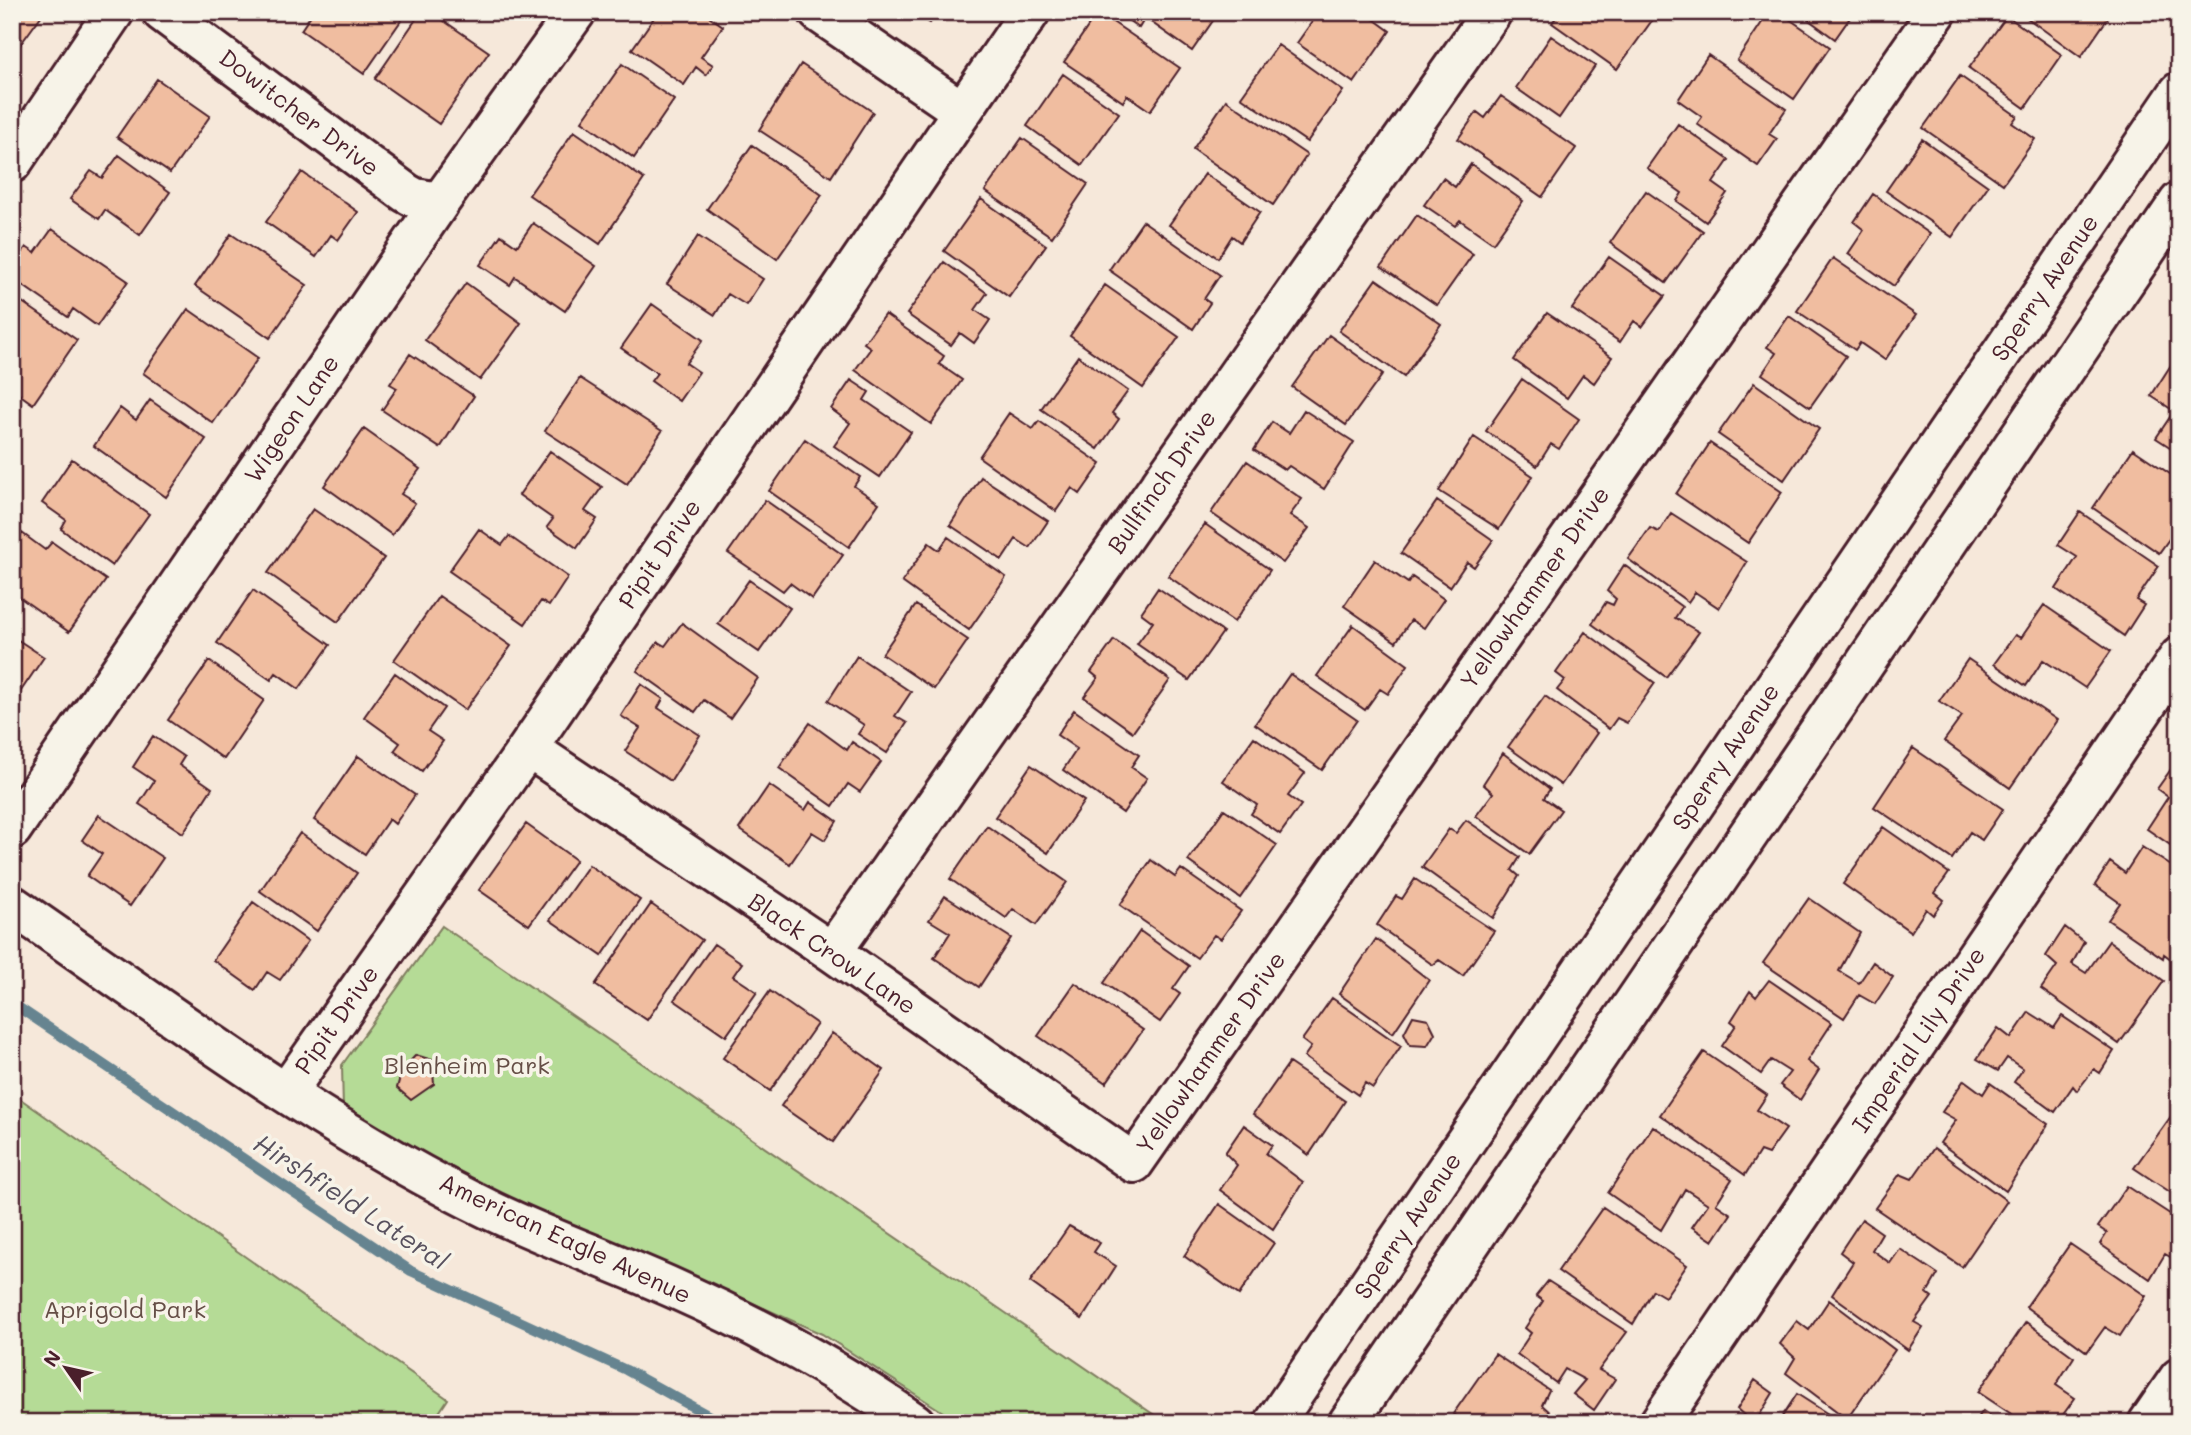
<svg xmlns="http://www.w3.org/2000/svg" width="2191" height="1435" viewBox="0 0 2191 1435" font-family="Mali,sans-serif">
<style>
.green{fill:#b5db96;stroke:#807d60;stroke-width:2}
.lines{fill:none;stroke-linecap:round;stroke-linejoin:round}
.stream{stroke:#668490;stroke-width:10}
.building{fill:#f0bda0;stroke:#4a1f2b;stroke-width:2}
.minor-casing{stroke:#4a1f2b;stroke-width:44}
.major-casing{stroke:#4a1f2b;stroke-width:44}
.minor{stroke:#f7f3e8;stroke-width:38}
.major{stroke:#f7f3e8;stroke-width:38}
.labels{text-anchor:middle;stroke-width:7;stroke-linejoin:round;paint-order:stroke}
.street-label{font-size:24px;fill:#4a1f2b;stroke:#f7f3e8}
.park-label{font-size:24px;fill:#654e46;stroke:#f7f3e8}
.water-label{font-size:26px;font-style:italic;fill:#58515e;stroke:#f7f3e8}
</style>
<rect width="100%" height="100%" fill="#f6e8da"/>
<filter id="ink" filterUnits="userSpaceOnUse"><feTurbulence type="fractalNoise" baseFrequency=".0143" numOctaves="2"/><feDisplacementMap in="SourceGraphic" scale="14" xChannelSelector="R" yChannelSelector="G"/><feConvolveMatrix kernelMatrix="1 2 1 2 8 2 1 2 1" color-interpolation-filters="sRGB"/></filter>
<g filter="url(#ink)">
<path class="green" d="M442,926L1166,1423H960L822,1334L670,1266L541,1215L414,1153L343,1111L342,1065Z
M12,1093L448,1399L432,1423H12Z"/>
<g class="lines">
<path class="stream" d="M12,1003L411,1271L626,1370L722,1423"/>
</g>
<path class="building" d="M12,12H44L12,56Z
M313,12H407L364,74L301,30Z
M421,12H431L489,52L439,124L375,79Z
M658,12H703L723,26L701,57L713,65L706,75L696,67L684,85L632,49Z
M913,12H937L930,23Z
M1098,12L1180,68L1150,111L1127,95L1123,102L1064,62Z
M1117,12H1219L1192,51L1145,18L1139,28Z
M1319,12H1364L1390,31L1354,83L1297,43Z
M1560,12H1643L1653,19L1617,69L1552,23Z
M1769,12H1779L1830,47L1794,99L1737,60Z
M1798,12H1854L1835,39Z
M2019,12H2112L2081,57Z
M2007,16L2062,55L2025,108L1969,68Z
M1551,36L1595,66L1559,118L1516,88Z
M1278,45L1343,91L1307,142L1241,97Z
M1708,55L1786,109L1769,134L1777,139L1758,166L1697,124L1702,117L1678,100Z
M622,64L674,100L634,158L582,121Z
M801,64L873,112L831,177L759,130Z
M1063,74L1119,113L1082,165L1027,126Z
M1960,76L2017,116L2012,123L2035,139L2003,184L1923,128Z
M157,79L210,116L170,173L117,137Z
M1501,96L1576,148L1542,197L1458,139L1477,112L1485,118Z
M1226,100L1307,155L1273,205L1193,149Z
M1678,124L1729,160L1713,183L1727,193L1706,222L1677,201L1682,193L1647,168Z
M574,131L644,179L600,244L529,195Z
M1022,138L1088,184L1052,237L985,191Z
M1922,139L1988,186L1952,237L1886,191Z
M752,145L822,195L777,259L707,209Z
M119,155L170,192L140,235L105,210L99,219L70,199L91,171L102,178Z
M1471,164L1523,201L1493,243L1460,220L1455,226L1424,205L1443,178L1455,187Z
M302,172L358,212L338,240L331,235L316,257L266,222Z
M1205,174L1260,212L1240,242L1232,236L1218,258L1169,225Z
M1646,191L1703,231L1666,283L1610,243Z
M1873,194L1930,234L1894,286L1848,254L1864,230L1854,222Z
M981,199L1046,245L1009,297L944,251Z
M1417,215L1473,254L1437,305L1381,267Z
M1143,221L1220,275L1204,299L1210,303L1193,329L1109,270Z
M533,223L596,266L565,311L515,277L510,285L480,265L501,235L517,246Z
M52,229L128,281L97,326L73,309L68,317L12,278V266L26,247L35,253Z
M231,234L307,285L270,338L195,286Z
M698,236L763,279L746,305L728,294L715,315L667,284Z
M1609,257L1665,296L1642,327L1634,321L1620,342L1572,309Z
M1833,258L1916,315L1885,360L1860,343L1855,350L1797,311Z
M944,262L987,293L975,310L990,320L974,343L960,333L951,345L907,314Z
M1376,279L1441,324L1404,377L1339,331Z
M466,283L521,323L480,380L425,340Z
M1105,285L1179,337L1143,388L1070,336Z
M12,295L77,340L33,404L12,389Z
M652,304L703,340L686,363L699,372L679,401L651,381L657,373L621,348Z
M188,309L258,358L213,423L143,373Z
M1547,313L1612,357L1594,383L1583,375L1567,398L1514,360Z
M885,314L944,356L939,364L962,380L931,424L855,370L871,348L864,343Z
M1789,316L1846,356L1810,407L1762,374L1776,353L1767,347Z
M1329,335L1383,374L1346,425L1292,387Z
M410,354L474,396L440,448L382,410L397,388L390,384Z
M2178,354L2179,355V453L2156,438L2174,411L2151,396Z
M1078,356L1128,391L1112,413L1119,419L1098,449L1041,409Z
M580,378L662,431L627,484L545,431Z
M1522,379L1579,419L1559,449L1551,444L1537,466L1486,431Z
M851,380L869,392L864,400L911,432L880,477L834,446L850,423L831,409Z
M1754,383L1819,429L1784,480L1718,434Z
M150,400L206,439L166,497L94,446L120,408L136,420Z
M1304,410L1354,442L1324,489L1289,466L1285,470L1254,450L1272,422L1289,433Z
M1009,413L1033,429L1039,421L1101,464L1080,494L1072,488L1056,511L979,457Z
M364,429L420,469L401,494L415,503L392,535L324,486Z
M1474,437L1533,476L1499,529L1439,491Z
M805,439L860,477L854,486L879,503L849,547L769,491Z
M1710,443L1782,492L1748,543L1676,494Z
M2133,449L2179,480V525L2159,553L2093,508Z
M550,451L602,487L585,511L597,519L577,548L547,527L553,519L519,495Z
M72,459L149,514L112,566L61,529L66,520L42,503Z
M1247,461L1302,499L1290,515L1309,528L1283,563L1211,513Z
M981,477L1048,521L1030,548L1016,539L1002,560L950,525Z
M765,500L843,555L812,599L790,583L783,591L728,553Z
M1437,501L1493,540L1474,567L1467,562L1450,587L1401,553Z
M313,509L384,558L338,622L268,573Z
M2080,512L2159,566L2136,600L2144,605L2124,636L2056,589L2077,557L2058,545Z
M1671,513L1747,562L1719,608L1695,592L1688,602L1628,559L1650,528L1659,532Z
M1205,524L1270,570L1234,622L1168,576Z
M479,529L502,545L509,536L568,577L549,606L541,601L525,624L449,571Z
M22,533L45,550L52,542L106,580L69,632L12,592V547Z
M948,537L1006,577L969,630L902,582L929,543L939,550Z
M1375,560L1408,583L1412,577L1444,599L1424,628L1411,620L1396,642L1344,606Z
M1624,565L1682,607L1675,618L1699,632L1666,677L1592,624L1606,602L1613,605L1616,599L1607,591Z
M749,580L790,608L759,652L718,624Z
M1158,588L1223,632L1189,680L1137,644L1153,622L1141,613Z
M253,590L330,645L299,689L276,673L271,680L217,643Z
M439,596L511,646L465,710L394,660Z
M916,605L968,640L934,689L882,654Z
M2044,605L2111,651L2085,688L2043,660L2026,686L1994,664L2015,635L2021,638Z
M682,623L758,678L730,718L704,700L695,712L637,671L658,642L665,646Z
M1353,625L1408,665L1388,694L1380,689L1365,710L1317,676Z
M1585,632L1655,683L1627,723L1617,718L1609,729L1557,690L1565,680L1556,673Z
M12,636L44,657L12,704Z
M1114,640L1170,680L1133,732L1084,697L1098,678L1091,672Z
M857,656L911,692L895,716L907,723L887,753L858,734L864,725L828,701Z
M1968,659L2057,720L2010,788L1944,741L1962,716L1939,701Z
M209,661L264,700L224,759L168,720Z
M395,673L444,708L428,731L443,741L422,771L394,751L400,743L364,717Z
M1290,674L1357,720L1322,770L1255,724Z
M641,684L663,699L658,708L700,735L671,781L625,751L640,728L621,716Z
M1545,696L1597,733L1561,785L1508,747Z
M1074,710L1139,755L1131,767L1147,778L1123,813L1063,770L1077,749L1057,735Z
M810,723L847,750L852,742L881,762L860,792L848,784L833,806L779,768Z
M153,736L184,757L179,765L212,788L183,833L139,804L154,781L133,767Z
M1254,737L1305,773L1288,796L1301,805L1280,834L1251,814L1257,805L1223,781Z
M1913,748L2003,809L1982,840L1970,832L1952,859L1874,807Z
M1503,753L1550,789L1544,798L1561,810L1529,854L1476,816L1493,793L1483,784Z
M358,756L415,795L395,824L389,819L365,854L314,820Z
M2179,758V851L2147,829L2168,797L2157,789Z
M1031,765L1084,801L1048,853L995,817Z
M769,785L805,810L810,802L837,821L825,840L812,832L790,864L739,829Z
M1224,809L1277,845L1240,898L1188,861Z
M99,815L163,858L130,906L87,876L102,854L82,840Z
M1466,820L1520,857L1512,870L1519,876L1493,918L1422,867L1449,829L1456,833Z
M526,824L576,860L529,925L479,890Z
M987,826L1067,882L1036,925L1013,909L1006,918L950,879Z
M1883,827L1949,873L1935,893L1944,900L1933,915L1926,909L1911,932L1843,884Z
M300,833L357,873L317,931L260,891Z
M2142,847L2179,871V965L2164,954L2163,958L2108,920L2120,903L2095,885L2110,862L2125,873Z
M1151,860L1175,877L1181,869L1241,911L1221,939L1214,935L1197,958L1120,905Z
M589,865L640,900L602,956L550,920Z
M1415,879L1494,931L1463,976L1439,960L1433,965L1377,925L1396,896L1402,899Z
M945,896L1011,938L979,987L934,958L950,933L929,920Z
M1809,898L1860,933L1839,971L1859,983L1873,962L1893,977L1875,1004L1859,995L1844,1018L1763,963Z
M253,902L308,941L280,980L267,972L255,990L213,960Z
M651,904L702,940L647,1020L595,985Z
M2065,927L2084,942L2072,964L2086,973L2109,941L2164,981L2119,1044L2041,989L2057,966L2046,956Z
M1140,931L1189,966L1173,989L1180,994L1160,1022L1104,983Z
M1376,939L1429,980L1393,1033L1339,994Z
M714,944L742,963L733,976L757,992L726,1036L674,1000Z
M1769,980L1832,1023L1807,1061L1819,1070L1800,1100L1780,1085L1790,1072L1771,1060L1761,1074L1722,1046L1736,1025L1731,1021L1750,991L1756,997Z
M1075,983L1143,1030L1106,1083L1038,1036Z
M770,991L817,1024L770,1091L723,1058Z
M1332,998L1401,1046L1373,1088L1365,1083L1358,1095L1304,1057L1311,1047L1302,1040Z
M2029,1012L2054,1028L2062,1016L2114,1051L2100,1073L2094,1069L2077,1091L2073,1086L2055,1112L2014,1082L2023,1069L2007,1058L1998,1071L1977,1059L1998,1028L2011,1038Z
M1413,1016L1428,1019L1435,1033L1427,1046L1410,1045L1404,1033Z
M832,1033L884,1070L833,1142L781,1106Z
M1704,1052L1767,1095L1757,1110L1786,1129L1768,1154L1760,1151L1745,1175L1660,1115Z
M416,1055L432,1060L434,1084L411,1100L397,1088L402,1070Z
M1289,1063L1345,1101L1309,1155L1253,1114Z
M1964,1080L1983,1094L1990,1083L2048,1124L2006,1191L1940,1143L1956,1120L1942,1112Z
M2179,1105V1198L2134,1168Z
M1244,1125L1272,1145L1266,1154L1303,1182L1273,1229L1220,1190L1237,1165L1225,1153Z
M1653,1126L1732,1179L1716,1204L1731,1214L1713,1241L1692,1227L1708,1204L1685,1189L1661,1230L1608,1193Z
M1934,1148L2007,1201L1962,1267L1875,1208L1900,1174L1912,1179Z
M2127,1186L2179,1220V1262L2165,1254L2150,1279L2100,1244L2107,1233L2098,1227Z
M1219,1204L1274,1243L1239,1295L1184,1256Z
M1603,1207L1687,1265L1665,1297L1653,1290L1633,1324L1558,1271Z
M1862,1219L1882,1233L1872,1250L1890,1263L1900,1249L1938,1274L1927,1293L1932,1297L1914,1322L1923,1327L1908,1350L1832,1295L1853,1262L1840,1252Z
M1069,1226L1100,1243L1094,1252L1116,1266L1082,1319L1030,1282Z
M2070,1244L2146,1296L2120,1336L2105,1327L2087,1352L2026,1307Z
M1548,1281L1627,1332L1599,1370L1615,1379L1594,1410L1573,1394L1585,1380L1565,1369L1556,1383L1517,1354L1531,1333L1525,1328L1543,1301L1536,1296Z
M1829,1300L1895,1350L1847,1419L1786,1373L1795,1358L1780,1344L1797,1321L1809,1330Z
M2026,1322L2074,1357L2056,1385L2075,1398L2057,1423H2025L1978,1392Z
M1495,1354L1549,1390L1542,1405L1562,1423H1465L1453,1414Z
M1755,1380L1773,1393L1759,1416L1771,1423H1742L1746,1417L1737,1409Z
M1797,1394L1842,1423H1778Z
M1983,1411L2000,1423H1974Z"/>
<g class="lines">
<defs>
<path id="minor" d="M162,12L406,193L415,198L440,202
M818,12L962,111
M12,163L114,12
M528,748L832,952L1134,1163L1937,12
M12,829L440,202L576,12
M12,905C169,1013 322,1129 494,1212C553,1240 615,1262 675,1289C758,1326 840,1371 915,1423
M832,952L1492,12
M286,1093L528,748L1030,12
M1659,1423L2179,657
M2148,1423L2179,1378"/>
<path id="major" d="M1274,1423L2179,92
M1348,1423L2179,202"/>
</defs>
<use href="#minor" class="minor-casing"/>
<use href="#major" class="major-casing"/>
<use href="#minor" class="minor"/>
<use href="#major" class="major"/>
</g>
</g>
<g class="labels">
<g class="street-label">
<text transform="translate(299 113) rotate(37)" y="8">Dowitcher Drive</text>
<text transform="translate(2045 288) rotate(-56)" y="8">Sperry Avenue</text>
<text transform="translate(292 419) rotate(-56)" y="8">Wigeon Lane</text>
<text transform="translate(1162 482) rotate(-55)" y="8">Bullfinch Drive</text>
<text transform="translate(660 554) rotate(-56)" y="8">Pipit Drive</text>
<text transform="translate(1535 588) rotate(-55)" y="8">Yellowhammer Drive</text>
<text transform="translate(1726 757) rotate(-56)" y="8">Sperry Avenue</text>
<text transform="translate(832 954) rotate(34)" y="8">Black Crow Lane</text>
<text transform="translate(337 1020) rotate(-55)" y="8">Pipit Drive</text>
<text transform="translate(1919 1040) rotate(-56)" y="8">Imperial Lily Drive</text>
<text transform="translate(1211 1053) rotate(-55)" y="8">Yellowhammer Drive</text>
<text transform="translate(1408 1226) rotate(-56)" y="8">Sperry Avenue</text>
<text transform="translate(565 1239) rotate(25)" y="8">American Eagle Avenue</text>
</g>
<g class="park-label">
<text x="467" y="1074">Blenheim Park</text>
<text x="125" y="1318">Aprigold Park</text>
</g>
<g class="water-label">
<text transform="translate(351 1202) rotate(33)" y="9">Hirshfield Lateral</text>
</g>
</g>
<rect width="2191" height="1435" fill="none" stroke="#f7f3e8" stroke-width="42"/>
<rect x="21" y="21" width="2149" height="1393" fill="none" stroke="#4a1f2b" stroke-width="2.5" filter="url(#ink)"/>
<g transform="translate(66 1368) rotate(304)" stroke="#f7f3e8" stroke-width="5" paint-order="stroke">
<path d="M0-5L12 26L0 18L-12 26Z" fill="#4a1f2b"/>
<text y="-10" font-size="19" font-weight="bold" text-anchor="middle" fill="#4a1f2b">N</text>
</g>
</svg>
